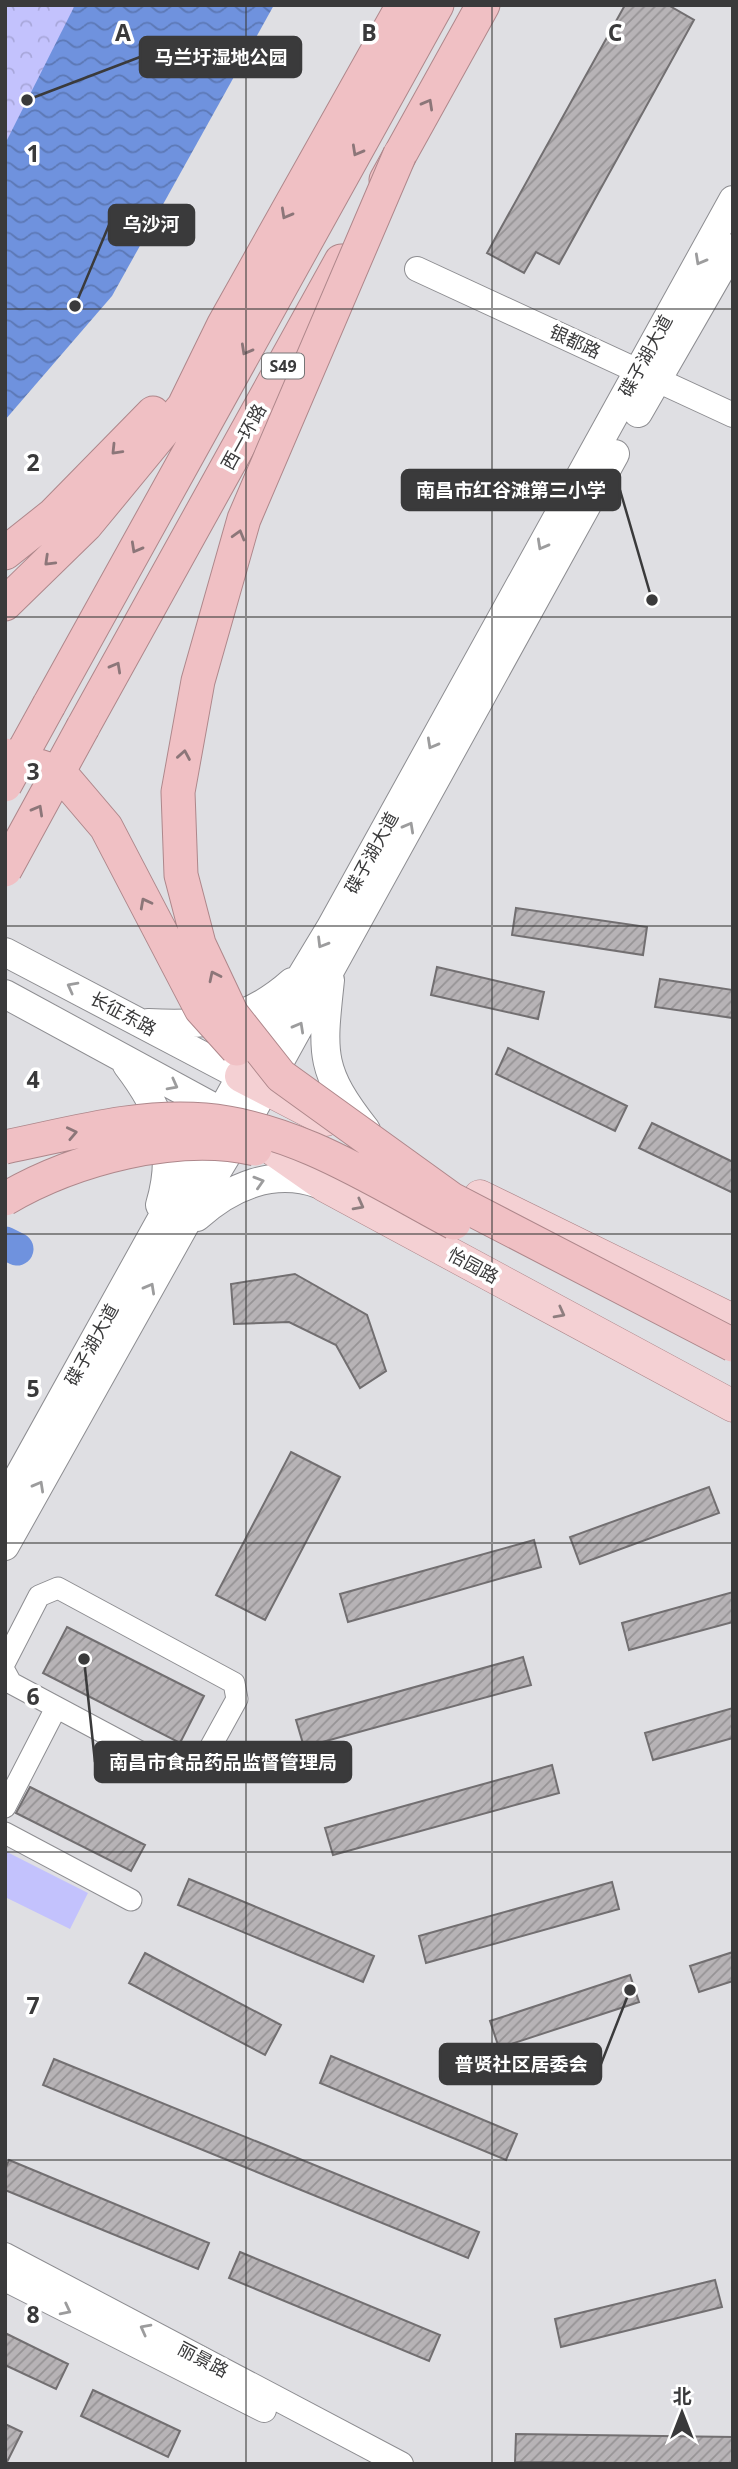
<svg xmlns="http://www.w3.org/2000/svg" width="738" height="2469" viewBox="0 0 738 2469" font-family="'Open Sans','Noto Sans SC',sans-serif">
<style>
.forest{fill:url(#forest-crowns)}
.garden{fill:#c3c2fd}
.water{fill:url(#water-waves)}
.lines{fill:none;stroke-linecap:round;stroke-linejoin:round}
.river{stroke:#6f92de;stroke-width:33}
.building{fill:url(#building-hatch);stroke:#726f71;stroke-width:2}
.minor-casing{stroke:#8d8d91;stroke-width:23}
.tertiary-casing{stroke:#8d8d91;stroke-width:26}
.secondary-casing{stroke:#8d8d91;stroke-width:30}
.primary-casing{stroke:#ae878b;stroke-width:33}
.trunk-casing{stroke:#ae878b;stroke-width:35}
.minor{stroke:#fff;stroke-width:21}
.tertiary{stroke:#fff;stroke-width:24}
.secondary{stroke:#fff;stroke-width:28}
.primary{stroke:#f4d0d3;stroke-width:32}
.trunk{stroke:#f0c0c4;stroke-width:33}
.trunk-bridge-casing{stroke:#ae878b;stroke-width:35;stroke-linecap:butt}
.trunk-bridge{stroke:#f0c0c4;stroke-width:33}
.oneway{stroke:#8c7679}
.oneway2{stroke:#9c9c9d}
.oneway3{stroke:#8e7e7f}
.grid{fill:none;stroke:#3a3a3b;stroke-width:2;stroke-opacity:0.55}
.labels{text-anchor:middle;stroke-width:7;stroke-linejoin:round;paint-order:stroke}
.shield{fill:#fff;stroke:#757576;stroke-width:2}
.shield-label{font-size:16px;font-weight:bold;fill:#3a3a3b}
.street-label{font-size:18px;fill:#3a3a3b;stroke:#fff}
.grid-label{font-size:23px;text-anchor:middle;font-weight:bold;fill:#3a3a3b;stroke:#fff;stroke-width:7;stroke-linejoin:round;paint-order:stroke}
.leader{fill:none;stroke:#3a3a3b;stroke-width:2.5}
.callout-dot{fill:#3a3a3b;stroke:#fff;stroke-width:2.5}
.callout{fill:#3a3a3b;stroke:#3a3a3b;stroke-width:2.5}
.callout-label{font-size:19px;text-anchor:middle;font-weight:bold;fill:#fff}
</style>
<defs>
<pattern id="forest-crowns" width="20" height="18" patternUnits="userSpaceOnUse" patternTransform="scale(1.75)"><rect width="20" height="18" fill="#c3c2fd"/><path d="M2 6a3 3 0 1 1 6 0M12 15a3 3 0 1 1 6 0" fill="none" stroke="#a8a7da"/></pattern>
<pattern id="water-waves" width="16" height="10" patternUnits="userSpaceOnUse" patternTransform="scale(1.75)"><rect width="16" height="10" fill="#6f92de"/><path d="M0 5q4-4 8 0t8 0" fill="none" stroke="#5c78b5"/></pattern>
<pattern id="building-hatch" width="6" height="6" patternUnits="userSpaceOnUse" patternTransform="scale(1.75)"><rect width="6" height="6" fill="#b7b3b6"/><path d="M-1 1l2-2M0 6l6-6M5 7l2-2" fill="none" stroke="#969395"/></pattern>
</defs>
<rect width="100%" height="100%" fill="#dfdfe3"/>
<path class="forest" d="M5,5H92L5,195Z"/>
<path class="garden" d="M5,1851L88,1893L70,1929L5,1897Z"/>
<path class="water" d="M75,5H274L112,296L5,420V144Z"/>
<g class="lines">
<path class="river" d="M5,1243L17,1249"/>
</g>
<path class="building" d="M625,5H668L694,20L559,264L536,252L524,273L487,253Z
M516,908L647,927L643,955L512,935Z
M437,967L544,992L538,1019L431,995Z
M660,979L733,990V1018L655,1007Z
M508,1048L627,1106L615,1131L496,1074Z
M652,1123L733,1162V1193L639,1148Z
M295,1274L367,1315L386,1371L360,1388L336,1345L289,1322L234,1324L231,1284Z
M291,1452L340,1477L265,1620L216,1595Z
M709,1487L719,1513L580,1564L570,1537Z
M534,1540L541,1567L348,1622L340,1594Z
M733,1592V1622L629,1650L622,1623Z
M67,1627L204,1696L180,1743L43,1673Z
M523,1657L531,1685L304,1747L296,1720Z
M733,1708V1738L653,1760L645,1733Z
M552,1765L559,1793L333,1855L325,1828Z
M30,1787L145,1845L131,1871L16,1813Z
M189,1879L374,1956L363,1982L178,1905Z
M612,1882L619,1909L426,1963L419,1936Z
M733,1952V1981L699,1992L690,1966Z
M145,1953L281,2025L265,2055L129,1983Z
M630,1975L639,2002L499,2048L490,2021Z
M331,2056L517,2134L506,2160L320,2083Z
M54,2059L479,2232L468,2258L43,2085Z
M9,2160L209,2243L198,2269L5,2190V2169Z
M240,2252L440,2335L429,2361L229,2278Z
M715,2280L722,2307L561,2347L555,2319Z
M5,2333L68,2364L56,2389L5,2365Z
M93,2390L180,2431L168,2457L81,2416Z
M5,2424L22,2432L6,2464H5Z
M516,2434L733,2437V2464L515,2462Z"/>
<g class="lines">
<defs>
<path id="minor" d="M5,1662L39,1596L58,1588L234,1683L237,1699L200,1766L187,1771L172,1769L11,1683L5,1672
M5,1807L56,1708
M5,1833L131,1900"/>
<path id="tertiary" d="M417,269L733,415
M5,2255L401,2464
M5,2279L264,2410"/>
<path id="secondary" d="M638,413L733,248
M5,952L241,1076
M330,980C322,1054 319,1070 366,1130
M5,994L222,1112
M148,1023C207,1026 246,1023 292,982
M127,1065C162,1111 177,1148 160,1205
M197,1217C231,1186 274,1168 319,1184
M5,1501L241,1076L331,927L733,200
M5,1546L187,1221L243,1128L615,454"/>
<path id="primary" d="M241,1076L326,1120
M245,1130L325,1186L733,1406
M480,1196L733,1320"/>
<path id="trunk" d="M386,180L483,5
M5,553L53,515L153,413
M5,604L86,525L184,406L224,324L403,5
M49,705L437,5
M83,727L341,261"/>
</defs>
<use href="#minor" class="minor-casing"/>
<use href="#tertiary" class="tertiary-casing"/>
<use href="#secondary" class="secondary-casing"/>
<use href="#primary" class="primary-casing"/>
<use href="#trunk" class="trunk-casing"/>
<use href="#minor" class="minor"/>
<use href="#tertiary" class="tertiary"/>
<use href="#secondary" class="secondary"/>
<use href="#primary" class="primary"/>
<use href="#trunk" class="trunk"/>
<defs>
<path id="trunk-bridge" d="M400,154L244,519L198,681L178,792L181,875L199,944L232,1014L281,1076L457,1203
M5,755L60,773L106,827L201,1009L237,1049
M5,785L49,705
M5,870L83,727
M5,1147C70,1134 138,1114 205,1120C296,1128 375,1181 454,1223
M440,1193L733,1345
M5,1199C73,1159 177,1131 255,1149"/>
</defs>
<use href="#trunk-bridge" class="trunk-bridge-casing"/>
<use href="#trunk-bridge" class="trunk-bridge"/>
</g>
<defs><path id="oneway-chevron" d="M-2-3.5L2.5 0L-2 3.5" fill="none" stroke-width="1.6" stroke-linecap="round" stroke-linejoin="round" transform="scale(1.75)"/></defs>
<g class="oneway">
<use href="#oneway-chevron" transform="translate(428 104) rotate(-61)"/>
<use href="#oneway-chevron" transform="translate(357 151) rotate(119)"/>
<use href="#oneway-chevron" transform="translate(286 214) rotate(119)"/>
<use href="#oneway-chevron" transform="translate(246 350) rotate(119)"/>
<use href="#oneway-chevron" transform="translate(116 450) rotate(134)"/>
<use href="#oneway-chevron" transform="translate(239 535) rotate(-74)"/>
<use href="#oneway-chevron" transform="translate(136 548) rotate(119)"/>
<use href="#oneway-chevron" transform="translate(49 561) rotate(136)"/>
<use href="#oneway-chevron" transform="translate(116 667) rotate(-61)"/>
<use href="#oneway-chevron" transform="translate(184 755) rotate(-80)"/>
<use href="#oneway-chevron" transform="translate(38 810) rotate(-61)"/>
<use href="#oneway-chevron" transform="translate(145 903) rotate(-118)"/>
<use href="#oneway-chevron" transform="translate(214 976) rotate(-116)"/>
<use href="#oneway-chevron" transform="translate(72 1133) rotate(-12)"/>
</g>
<g class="oneway2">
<use href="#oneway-chevron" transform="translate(700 260) rotate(119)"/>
<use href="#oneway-chevron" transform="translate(542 545) rotate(119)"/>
<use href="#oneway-chevron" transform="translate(432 744) rotate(119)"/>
<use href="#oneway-chevron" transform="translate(409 827) rotate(-61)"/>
<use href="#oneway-chevron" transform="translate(322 943) rotate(121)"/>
<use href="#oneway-chevron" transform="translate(72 987) rotate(-152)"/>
<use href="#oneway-chevron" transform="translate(299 1027) rotate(-61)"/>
<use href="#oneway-chevron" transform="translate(173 1085) rotate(28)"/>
<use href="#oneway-chevron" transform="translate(259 1182) rotate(-17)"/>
<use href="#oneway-chevron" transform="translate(150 1288) rotate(-61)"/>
<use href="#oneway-chevron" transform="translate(39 1486) rotate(-61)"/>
<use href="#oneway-chevron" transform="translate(66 2310) rotate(27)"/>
<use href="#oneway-chevron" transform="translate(145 2329) rotate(-152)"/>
</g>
<g class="oneway3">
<use href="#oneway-chevron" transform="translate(359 1205) rotate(28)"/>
<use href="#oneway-chevron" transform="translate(560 1313) rotate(28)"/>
</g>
<path class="grid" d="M246,5V2464M492,5V2464M5,309H733M5,617H733M5,926H733M5,1234H733M5,1543H733M5,1852H733M5,2160H733"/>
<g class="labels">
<rect class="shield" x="262" y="353.5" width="42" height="25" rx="5"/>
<g class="shield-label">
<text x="283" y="372">S49</text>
</g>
<g class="street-label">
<text transform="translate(575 342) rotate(25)" y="6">银都路</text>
<text transform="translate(646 356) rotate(-61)" y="6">碟子湖大道</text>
<text transform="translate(244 437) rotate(-61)" y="6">西一环路</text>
<text transform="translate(372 853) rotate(-61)" y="6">碟子湖大道</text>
<text transform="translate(123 1014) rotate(28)" y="6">长征东路</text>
<text transform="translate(473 1266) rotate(28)" y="6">怡园路</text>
<text transform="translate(92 1345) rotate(-61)" y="6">碟子湖大道</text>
<text transform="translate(203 2360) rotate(28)" y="6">丽景路</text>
</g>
</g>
<g class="grid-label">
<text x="123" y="41">A</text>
<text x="369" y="41">B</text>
<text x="615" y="41">C</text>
<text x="33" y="162">1</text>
<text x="33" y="471">2</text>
<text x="33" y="780">3</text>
<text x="33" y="1088">4</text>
<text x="33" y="1397">5</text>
<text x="33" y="1705">6</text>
<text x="33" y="2014">7</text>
<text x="33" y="2323">8</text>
</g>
<path class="leader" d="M27 100L140 57M75 306L109 225M652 600L620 490M84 1659L95 1762M630 1990L601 2064"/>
<g class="callout-dot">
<circle cx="27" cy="100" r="7"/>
<circle cx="75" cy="306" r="7"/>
<circle cx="652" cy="600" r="7"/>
<circle cx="84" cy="1659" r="7"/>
<circle cx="630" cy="1990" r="7"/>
</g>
<g class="callout">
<rect x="140" y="37" width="161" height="40" rx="7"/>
<rect x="109" y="205" width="85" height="40" rx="7"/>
<rect x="402" y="470" width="218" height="40" rx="7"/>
<rect x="95" y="1742" width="256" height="40" rx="7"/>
<rect x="440" y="2044" width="161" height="40" rx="7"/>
</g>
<g class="callout-label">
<text x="221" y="64">马兰圩湿地公园</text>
<text x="151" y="231">乌沙河</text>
<text x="511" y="497">南昌市红谷滩第三小学</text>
<text x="223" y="1769">南昌市食品药品监督管理局</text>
<text x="521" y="2071">普贤社区居委会</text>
</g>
<rect width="738" height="2469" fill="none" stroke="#3a3a3b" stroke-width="14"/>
<g transform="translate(682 2413)" stroke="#ffffff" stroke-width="5" paint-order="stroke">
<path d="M0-5L12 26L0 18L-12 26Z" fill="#3a3a3b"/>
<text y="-10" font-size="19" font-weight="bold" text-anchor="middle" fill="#3a3a3b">北</text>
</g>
</svg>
